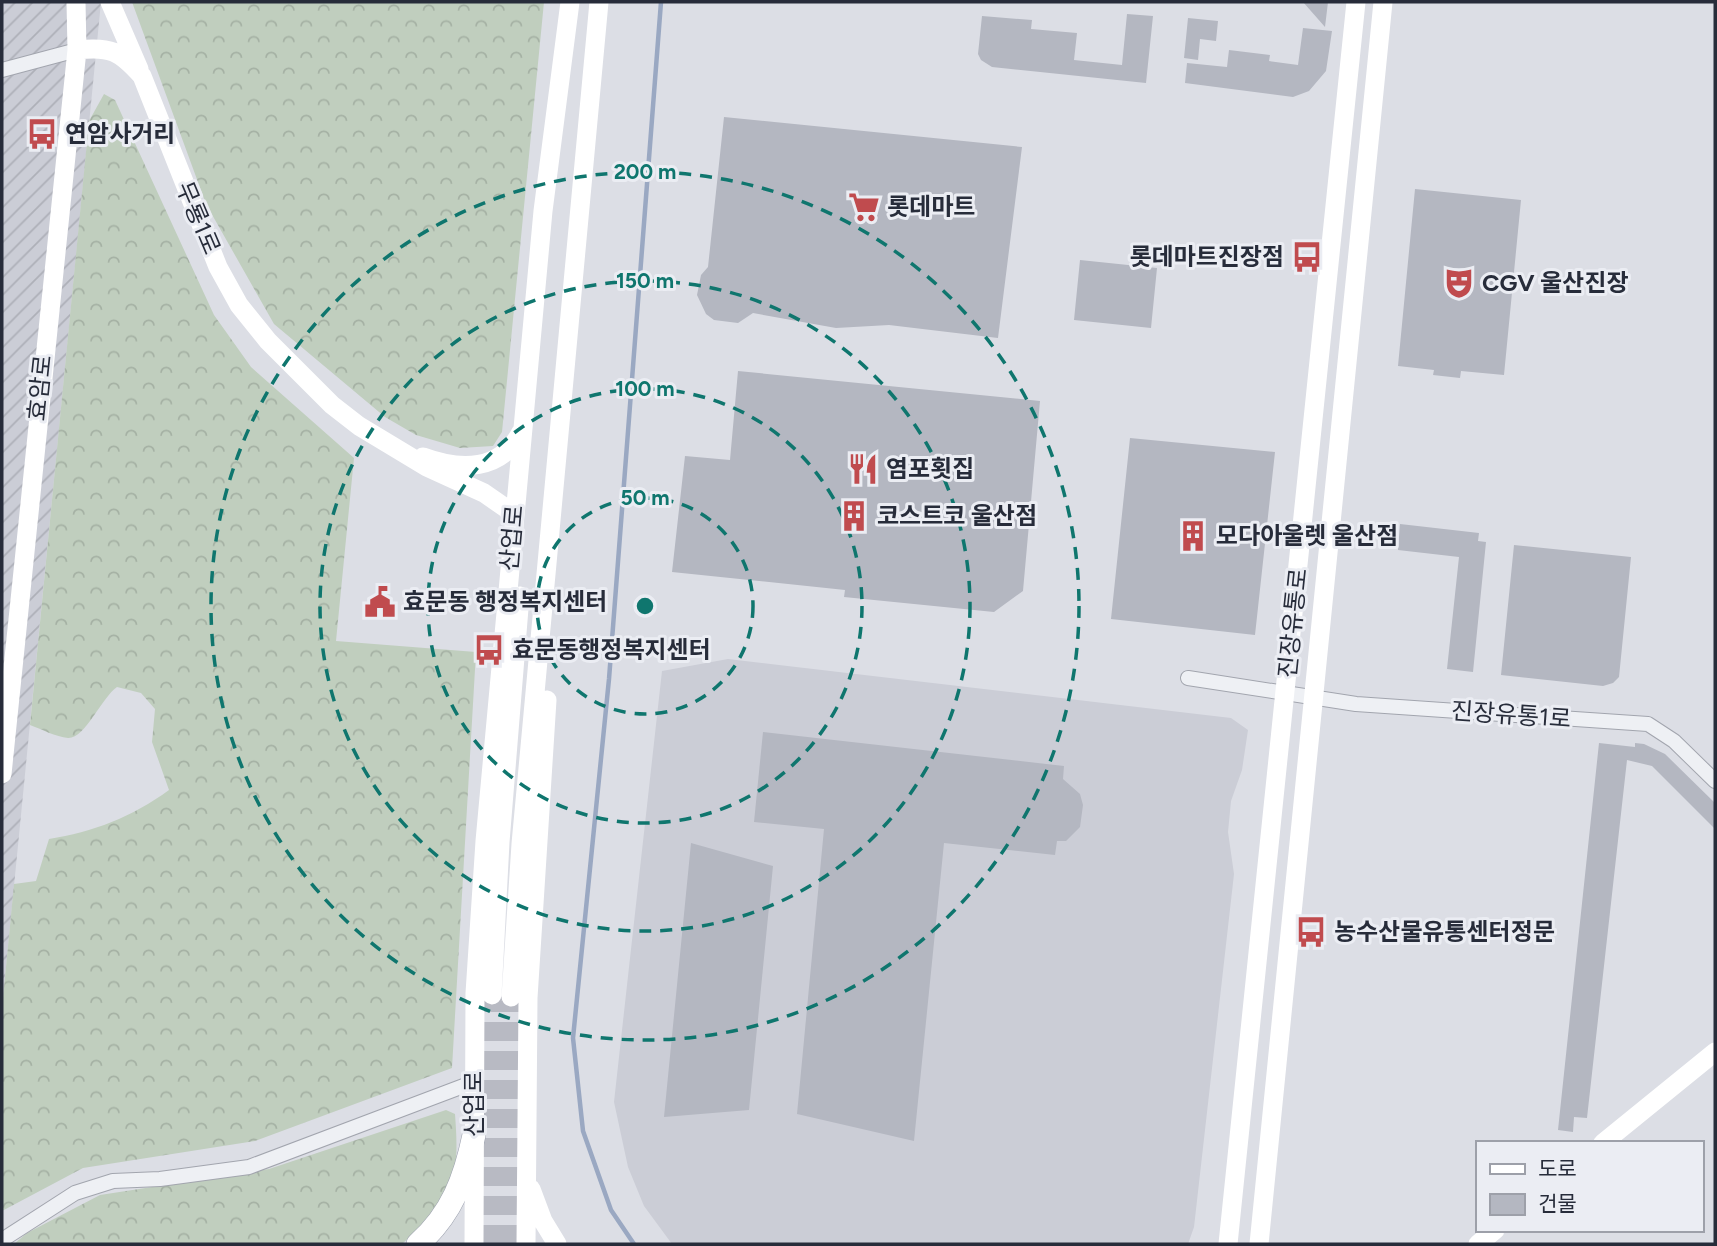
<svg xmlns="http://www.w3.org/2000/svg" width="1717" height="1246" viewBox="0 0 1717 1246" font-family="Figtree,'Noto Sans KR',sans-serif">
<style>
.built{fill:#cbcdd6}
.industrial{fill:url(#industrial-furrows)}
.forest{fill:url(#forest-crowns)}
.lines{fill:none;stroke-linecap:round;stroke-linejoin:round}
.stream{stroke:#9aa8c2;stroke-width:4.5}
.building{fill:#b4b7c1}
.secondary-tunnel{stroke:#b8bac3;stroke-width:19;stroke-dasharray:19 10;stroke-linecap:butt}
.street-casing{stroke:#a2a5ae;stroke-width:16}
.primary-casing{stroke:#9da2af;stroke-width:24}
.street{stroke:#eef0f4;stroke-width:14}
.secondary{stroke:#fff;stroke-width:19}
.primary{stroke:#fff;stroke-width:23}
.ring{fill:none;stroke:#0f766e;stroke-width:3.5;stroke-dasharray:12 9}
.labels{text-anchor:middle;stroke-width:6;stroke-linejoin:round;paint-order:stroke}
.poi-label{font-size:24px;font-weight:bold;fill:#272c3a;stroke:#ebedf3;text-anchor:start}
.street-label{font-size:24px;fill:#272c3a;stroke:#ebedf3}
.centre{fill:#0f766e;stroke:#ebedf3;stroke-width:3.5}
.ring-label{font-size:21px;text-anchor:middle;font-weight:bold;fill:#0f766e;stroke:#ebedf3;stroke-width:6;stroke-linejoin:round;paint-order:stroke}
</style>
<defs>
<pattern id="industrial-furrows" width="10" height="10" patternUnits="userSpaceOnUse" patternTransform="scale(1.75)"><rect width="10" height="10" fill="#cbcdd6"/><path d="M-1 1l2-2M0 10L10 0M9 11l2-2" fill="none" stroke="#aeb0b8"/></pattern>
<pattern id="forest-crowns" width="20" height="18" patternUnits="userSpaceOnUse" patternTransform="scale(1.75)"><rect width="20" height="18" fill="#c0cebe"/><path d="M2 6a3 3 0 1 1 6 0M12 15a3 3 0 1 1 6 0" fill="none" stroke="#a5b1a4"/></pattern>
</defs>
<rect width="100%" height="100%" fill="#dcdee5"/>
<path class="built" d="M728,659L1231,718L1248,730L1242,770L1231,801L1228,832L1234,874L1194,1227L1188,1244H672L644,1206L628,1167L614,1102L662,671Z"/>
<path class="industrial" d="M2,2H101L2,1008Z"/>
<path class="forest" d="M132,2H544L502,432L493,446L460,448L416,435L385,417L274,324L206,204Z
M104,94L115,100L214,315L251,367L354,458L336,641L476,652L452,1068L255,1141L83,1168L2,1211V1008L14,884L36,881L49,839C93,832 132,817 169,790L152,742L155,709L141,693L117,687C102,697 85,739 68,738C56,737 41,729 30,725L89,121Z
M446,1110L455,1114C457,1141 460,1182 441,1205C430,1219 415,1232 402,1244H14L27,1233L100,1195L269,1169Z"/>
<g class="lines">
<path class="stream" d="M634,1244L611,1210L583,1131L573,1038L609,679L661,2"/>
</g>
<path class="building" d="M1303,2H1328L1325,27Z
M1127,14L1153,16L1146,83L992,67L981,60L978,54L982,16L1032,20L1031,29L1077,33L1074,60L1122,65Z
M1188,18L1218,21L1216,41L1200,39L1198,60L1184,58Z
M1303,28L1332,31L1326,71L1309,91L1293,97L1185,83L1187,63L1227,67L1229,50L1270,55L1269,61L1298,65Z
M724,117L1022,147L998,338L889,325L836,328L753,313L738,323L714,320L706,314L697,295L701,275L708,267Z
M1415,189L1521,200L1504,375L1461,371L1460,378L1433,375L1434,370L1398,366Z
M1080,260L1157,268L1151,328L1074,320Z
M738,371L1040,401L1023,591L994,612L844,597L845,590L672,572L685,456L730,460Z
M1130,438L1275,452L1255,635L1111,619Z
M1400,524L1479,533L1478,541L1486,542L1473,672L1447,669L1459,557L1398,550Z
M1514,545L1631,557L1619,677L1613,683L1603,686L1501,675Z
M763,732L1064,766L1063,779L1080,794L1083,805L1080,827L1066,841H1057L1055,855L944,843L914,1141L797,1114L824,829L754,822Z
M1599,743L1635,747V743L1644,744L1665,754L1715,803V829L1652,766L1627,760L1587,1118L1574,1117L1573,1132L1558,1130Z
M691,843L773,866L749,1110L664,1117Z"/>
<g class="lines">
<path class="secondary-tunnel" d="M491,1244L492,995
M509,1244L511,997"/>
<defs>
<path id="street" d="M2,70L77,50
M1188,678L1356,704L1648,724L1674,741L1715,781
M2,1240L75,1193L113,1181L160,1179L249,1167L474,1082"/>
<path id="primary" d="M418,1244C452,1214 465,1178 474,1135"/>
</defs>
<use href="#street" class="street-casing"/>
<use href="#primary" class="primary-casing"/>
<use href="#street" class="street"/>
<path class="secondary" d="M110,2L139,69
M77,50C110,46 120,51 142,76L218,267L239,305L268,341L332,405L359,426L427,467L484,493L507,509L514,519
M423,457C461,471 501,471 521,432
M2,774L77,50L76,2
M492,995L500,842L520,596
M511,997L521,844L599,2
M1603,1143L1715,1052
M531,1189L543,1221L557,1244
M474,1244L475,993L485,841L543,211L570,2
M526,1244L528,998L547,700
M1228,1244L1356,2
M1259,1244L1383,2
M1478,1244L1495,1230"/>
<use href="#primary" class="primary"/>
</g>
<g class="ring">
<circle cx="645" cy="606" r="108"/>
<circle cx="645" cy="606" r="217"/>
<circle cx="645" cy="606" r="325"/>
<circle cx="645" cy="606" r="434"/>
</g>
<defs>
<symbol id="bus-bare" viewBox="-9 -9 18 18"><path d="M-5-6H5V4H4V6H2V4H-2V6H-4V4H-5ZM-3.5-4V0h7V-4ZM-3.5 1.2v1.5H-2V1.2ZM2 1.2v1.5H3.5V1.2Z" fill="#c04b4e" stroke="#ebedf3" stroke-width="2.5" paint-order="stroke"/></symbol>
<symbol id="supermarket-bare" viewBox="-9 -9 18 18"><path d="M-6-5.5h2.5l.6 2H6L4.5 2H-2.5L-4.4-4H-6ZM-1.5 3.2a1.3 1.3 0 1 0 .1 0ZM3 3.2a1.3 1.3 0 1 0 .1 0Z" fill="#c04b4e" stroke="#ebedf3" stroke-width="2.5" paint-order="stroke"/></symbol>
<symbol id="theatre-bare" viewBox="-9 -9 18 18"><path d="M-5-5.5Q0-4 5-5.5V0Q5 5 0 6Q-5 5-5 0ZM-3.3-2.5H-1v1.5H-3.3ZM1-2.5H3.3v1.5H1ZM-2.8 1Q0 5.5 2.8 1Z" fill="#c04b4e" stroke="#ebedf3" stroke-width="2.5" paint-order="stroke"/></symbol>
<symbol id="restaurant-bare" viewBox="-9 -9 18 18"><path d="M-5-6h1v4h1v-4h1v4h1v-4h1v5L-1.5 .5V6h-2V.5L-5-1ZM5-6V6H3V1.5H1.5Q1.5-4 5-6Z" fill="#c04b4e" stroke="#ebedf3" stroke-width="2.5" paint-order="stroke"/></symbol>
<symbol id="building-bare" viewBox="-9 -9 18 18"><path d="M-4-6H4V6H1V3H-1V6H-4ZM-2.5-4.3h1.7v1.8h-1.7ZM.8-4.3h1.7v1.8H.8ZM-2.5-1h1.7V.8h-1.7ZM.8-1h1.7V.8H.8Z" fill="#c04b4e" stroke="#ebedf3" stroke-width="2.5" paint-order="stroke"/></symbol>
<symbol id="civic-bare" viewBox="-9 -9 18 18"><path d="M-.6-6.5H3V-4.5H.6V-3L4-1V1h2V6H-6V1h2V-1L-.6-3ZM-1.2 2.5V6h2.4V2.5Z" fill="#c04b4e" stroke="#ebedf3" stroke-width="2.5" paint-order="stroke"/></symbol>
</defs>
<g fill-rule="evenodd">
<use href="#bus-bare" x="20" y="112" width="44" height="44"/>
<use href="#supermarket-bare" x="842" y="185" width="44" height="44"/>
<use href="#bus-bare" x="1285" y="235" width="44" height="44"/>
<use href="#theatre-bare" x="1437" y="261" width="44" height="44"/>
<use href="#restaurant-bare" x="841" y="447" width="44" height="44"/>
<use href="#building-bare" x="832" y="494" width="44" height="44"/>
<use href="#building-bare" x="1171" y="514" width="44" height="44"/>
<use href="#civic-bare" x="358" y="580" width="44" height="44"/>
<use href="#bus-bare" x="467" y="628" width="44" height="44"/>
<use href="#bus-bare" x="1289" y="910" width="44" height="44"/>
</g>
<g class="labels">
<g class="poi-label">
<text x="65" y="142">연암사거리</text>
<text x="887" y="215">롯데마트</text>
<text x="1284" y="265" text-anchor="end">롯데마트진장점</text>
<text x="1482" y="291">CGV 울산진장</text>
<text x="886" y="477">염포횟집</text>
<text x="877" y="524">코스트코 울산점</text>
<text x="1216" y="544">모다아울렛 울산점</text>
<text x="403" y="610">효문동 행정복지센터</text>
<text x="512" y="658">효문동행정복지센터</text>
<text x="1334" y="940">농수산물유통센터정문</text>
</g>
<g class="street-label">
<text transform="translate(198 218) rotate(67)" y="8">무룡1로</text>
<text transform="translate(40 388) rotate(-84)" y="8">효암로</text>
<text transform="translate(512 538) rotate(-85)" y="8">산업로</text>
<text transform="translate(1293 623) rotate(-84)" y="8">진장유통로</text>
<text transform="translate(1511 715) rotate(4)" y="8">진장유통1로</text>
<text transform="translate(474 1104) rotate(-90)" y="8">산업로</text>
</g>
</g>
<circle cx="645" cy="606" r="10" class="centre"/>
<g class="ring-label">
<text x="645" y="179">200 m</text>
<text x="645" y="288">150 m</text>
<text x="645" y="396">100 m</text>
<text x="645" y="505">50 m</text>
</g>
<rect width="1717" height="1246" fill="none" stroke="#272c3a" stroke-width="7"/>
<rect x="1476" y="1141" width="228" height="91" fill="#ebedf3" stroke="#9da0a9" stroke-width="2"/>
<rect x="1490" y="1164" width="35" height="10" fill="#ffffff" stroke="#9da0a9" stroke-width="2"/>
<text x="1538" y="1176" font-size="21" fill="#272c3a">도로</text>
<rect x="1490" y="1194" width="35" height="21" fill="#b4b7c1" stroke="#9da0a9" stroke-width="2"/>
<text x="1538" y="1211" font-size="21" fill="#272c3a">건물</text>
</svg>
